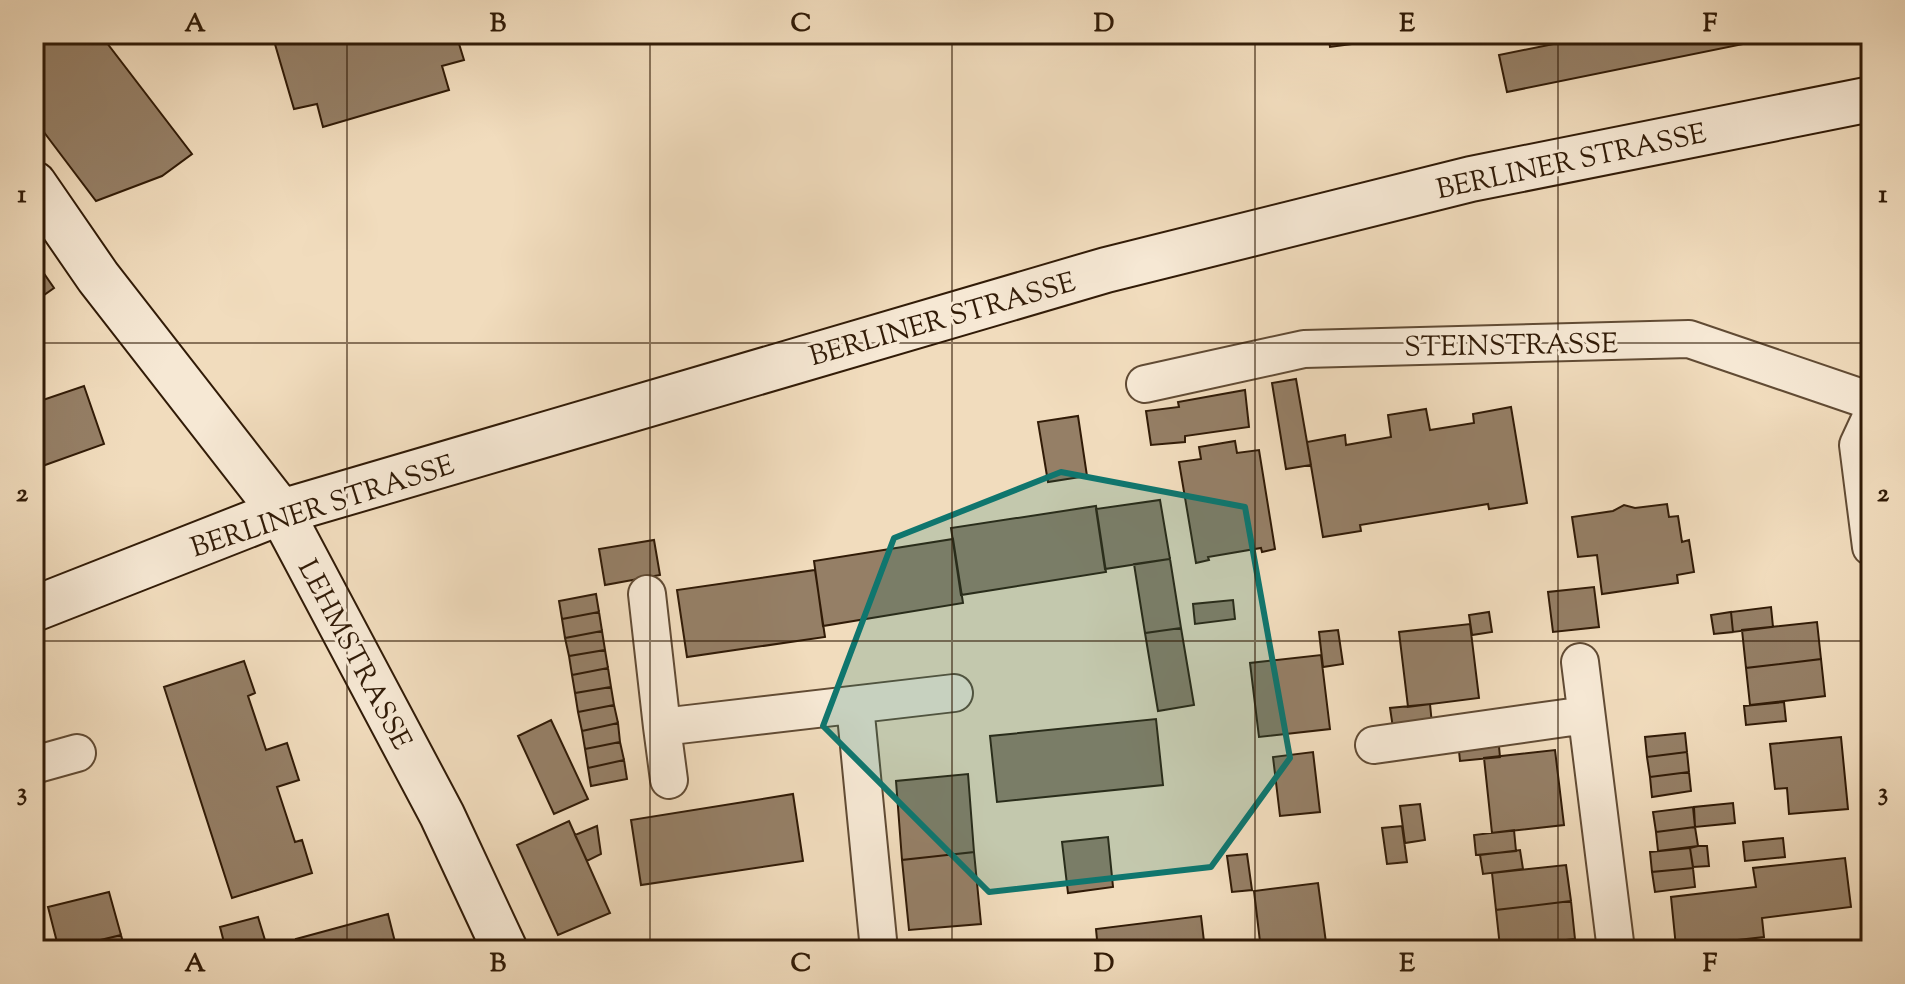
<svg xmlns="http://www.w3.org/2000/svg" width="1905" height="984" viewBox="0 0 1905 984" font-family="'Sorts Mill Goudy',serif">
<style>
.building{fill:#957f66;stroke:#311b07;stroke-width:2}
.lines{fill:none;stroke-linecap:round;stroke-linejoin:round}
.street-casing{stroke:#614b34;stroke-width:40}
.secondary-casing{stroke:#311b07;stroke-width:48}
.street{stroke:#f6e8d4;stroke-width:36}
.secondary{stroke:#f6e8d4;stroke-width:44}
.marked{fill:#0f766e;fill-opacity:0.2;stroke:#0f766e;stroke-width:6;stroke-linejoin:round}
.grid{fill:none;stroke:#311b07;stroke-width:2;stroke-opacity:0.55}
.labels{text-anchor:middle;stroke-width:6;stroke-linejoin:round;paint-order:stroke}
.street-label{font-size:28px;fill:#311b07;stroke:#f6e8d4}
.neatline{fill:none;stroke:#311b07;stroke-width:3}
.grid-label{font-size:26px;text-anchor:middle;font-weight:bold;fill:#311b07}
</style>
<rect width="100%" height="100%" fill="#f1dcbd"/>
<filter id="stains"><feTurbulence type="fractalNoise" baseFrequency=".0025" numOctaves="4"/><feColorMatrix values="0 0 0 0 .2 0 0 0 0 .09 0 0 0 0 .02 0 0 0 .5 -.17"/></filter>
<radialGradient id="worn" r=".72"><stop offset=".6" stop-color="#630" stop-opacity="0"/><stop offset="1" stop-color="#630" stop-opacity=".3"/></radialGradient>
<path class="building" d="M34,34H100L192,154L162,176L96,201L34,119Z
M272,34H456L464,60L442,66L449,90L323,127L317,104L294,109Z
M1328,34H1367L1368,42L1330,47Z
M1603,34H1792L1507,92L1499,55Z
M34,259L54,288L34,302Z
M1296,379L1311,465L1286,469L1272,383Z
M84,386L104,444L34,469V403Z
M1245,390L1249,427L1185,436V442L1151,445L1146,411L1179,407L1178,402Z
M1511,407L1527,503L1489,509L1488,504L1360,525L1361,531L1323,537L1307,442L1345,435L1346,445L1391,437L1388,415L1426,409L1430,430L1474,423L1473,414Z
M1078,416L1087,476L1048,482L1038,422Z
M1235,441L1237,453L1259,450L1275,549L1262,552L1261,548L1208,557L1209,560L1196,563L1179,462L1201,459L1199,447Z
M1160,500L1170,559L1105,569L1096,509Z
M1667,504L1669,517L1678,516L1682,542L1689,540L1694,572L1677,575L1678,583L1602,594L1597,555L1578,557L1572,517L1613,511L1624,505L1635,508Z
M1096,506L1106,572L961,595L951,528Z
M953,539L963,603L823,626L814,561Z
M654,540L660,575L605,585L599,549Z
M1170,559L1181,628L1145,633L1134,564Z
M815,570L825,637L687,657L677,590Z
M1594,587L1599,627L1553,632L1548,592Z
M596,594L599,612L562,619L559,601Z
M1233,600L1235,619L1195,624L1193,604Z
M1771,607L1773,627L1733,632L1731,612Z
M599,612L602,631L565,638L562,619Z
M1489,612L1492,632L1472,635L1469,615Z
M1731,612L1733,632L1714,634L1711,615Z
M1817,622L1821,659L1746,668L1742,630Z
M1470,624L1479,698L1408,707L1399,632Z
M1181,628L1194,705L1158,711L1145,633Z
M1338,630L1343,664L1323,667L1319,632Z
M602,631L605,650L569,656L565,638Z
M605,650L608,668L572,675L569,656Z
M1321,655L1330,729L1259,737L1250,663Z
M1821,659L1825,696L1750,705L1746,668Z
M244,661L255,693L248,696L266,750L287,743L299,780L277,787L295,842L302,840L312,873L232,898L164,687Z
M608,668L611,687L575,693L572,675Z
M611,687L614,705L578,712L575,693Z
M1784,702L1786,721L1746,725L1744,706Z
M1430,704L1432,724L1393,728L1390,708Z
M614,705L618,723L582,731L578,712Z
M1156,719L1163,785L997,802L990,736Z
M551,720L588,799L554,814L518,736Z
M618,723L620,742L585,749L582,731Z
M1685,733L1687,752L1647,757L1645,737Z
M1498,736L1500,757L1460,761L1458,741Z
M1841,737L1848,809L1789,814L1787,788L1775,789L1770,744Z
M620,742L624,760L588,768L585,749Z
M1555,750L1564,825L1492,833L1484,758Z
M1313,752L1320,812L1280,816L1273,757Z
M1687,752L1689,772L1650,777L1647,757Z
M624,760L627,779L591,786L588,768Z
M1689,772L1691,791L1652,797L1650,777Z
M968,774L974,852L902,860L896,781Z
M793,794L803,861L641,885L631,820Z
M1733,803L1735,823L1695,827L1694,807Z
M1420,804L1425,840L1405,843L1400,806Z
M1693,807L1695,827L1656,832L1653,812Z
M569,821L610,913L558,935L517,845Z
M597,826L601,854L587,861L575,835Z
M1402,826L1407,862L1387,864L1382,828Z
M1695,827L1698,846L1658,851L1656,832Z
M1514,830L1516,851L1476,855L1474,835Z
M1108,837L1113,887L1068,893L1062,842Z
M1783,838L1785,857L1745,861L1743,842Z
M1698,846H1707L1709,866L1693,867L1690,848Z
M1690,848L1693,868L1652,872L1650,852Z
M1520,850L1523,869L1483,874L1480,855Z
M974,852L981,924L909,930L902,860Z
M1247,854L1252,890L1232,892L1227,856Z
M1845,858L1851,907L1762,918L1764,937L1676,947L1671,897L1756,887L1753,868Z
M1566,865L1571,901L1496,910L1492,873Z
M1693,868L1695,887L1655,892L1652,872Z
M1318,883L1327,950H1261L1254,891Z
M109,892L121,935L59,950L48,907Z
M1571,901L1575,939L1500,947L1496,910Z
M388,914L397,950H299L296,939Z
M1201,916L1205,950H1098L1096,929Z
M258,917L268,950H226L220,927Z
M121,935L125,950H61Z
M1050,942L1051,950H990Z"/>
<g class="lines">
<defs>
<path id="street" d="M1145,384L1304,349L1689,339L1871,401
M1871,417L1858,445L1871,547
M647,594L662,727L954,693
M1580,662L1616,950
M855,705L879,950
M662,727L669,780
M1374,745L1586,715
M34,765L77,753"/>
<path id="secondary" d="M34,184L98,277L281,512L442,815L505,950
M34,609L281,512L1106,270L1471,179L1871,99"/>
</defs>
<use href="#street" class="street-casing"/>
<use href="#secondary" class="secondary-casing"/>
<use href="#street" class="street"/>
<use href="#secondary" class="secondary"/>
</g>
<path class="marked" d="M1061,472L1245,507L1290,758L1211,867L989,892L823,726L894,538Z"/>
<path class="grid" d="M347,34V950M650,34V950M952,34V950M1255,34V950M1558,34V950M34,343H1871M34,641H1871"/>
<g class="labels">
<g class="street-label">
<text transform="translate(1571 160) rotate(-12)" y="10">BERLINER STRASSE</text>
<text transform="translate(942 318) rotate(-16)" y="10">BERLINER STRASSE</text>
<text transform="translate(1511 344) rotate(-1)" y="10">STEINSTRASSE</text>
<text transform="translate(322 505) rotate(-18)" y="10">BERLINER STRASSE</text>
<text transform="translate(356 654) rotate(62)" y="10">LEHMSTRASSE</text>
</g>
</g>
<rect width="1905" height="984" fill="none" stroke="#f1dcbd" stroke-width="88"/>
<rect x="44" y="44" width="1817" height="896" class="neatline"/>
<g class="grid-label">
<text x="195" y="31">A</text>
<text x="498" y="31">B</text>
<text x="801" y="31">C</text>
<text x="1104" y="31">D</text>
<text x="1407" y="31">E</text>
<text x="1710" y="31">F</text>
<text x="22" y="202">1</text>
<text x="1883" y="202">1</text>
<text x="22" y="501">2</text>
<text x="1883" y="501">2</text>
<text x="22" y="800">3</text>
<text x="1883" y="800">3</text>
<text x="195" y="971">A</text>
<text x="498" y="971">B</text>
<text x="801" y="971">C</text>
<text x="1104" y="971">D</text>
<text x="1407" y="971">E</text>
<text x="1710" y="971">F</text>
</g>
<rect width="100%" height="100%" filter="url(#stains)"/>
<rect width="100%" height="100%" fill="url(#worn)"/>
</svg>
